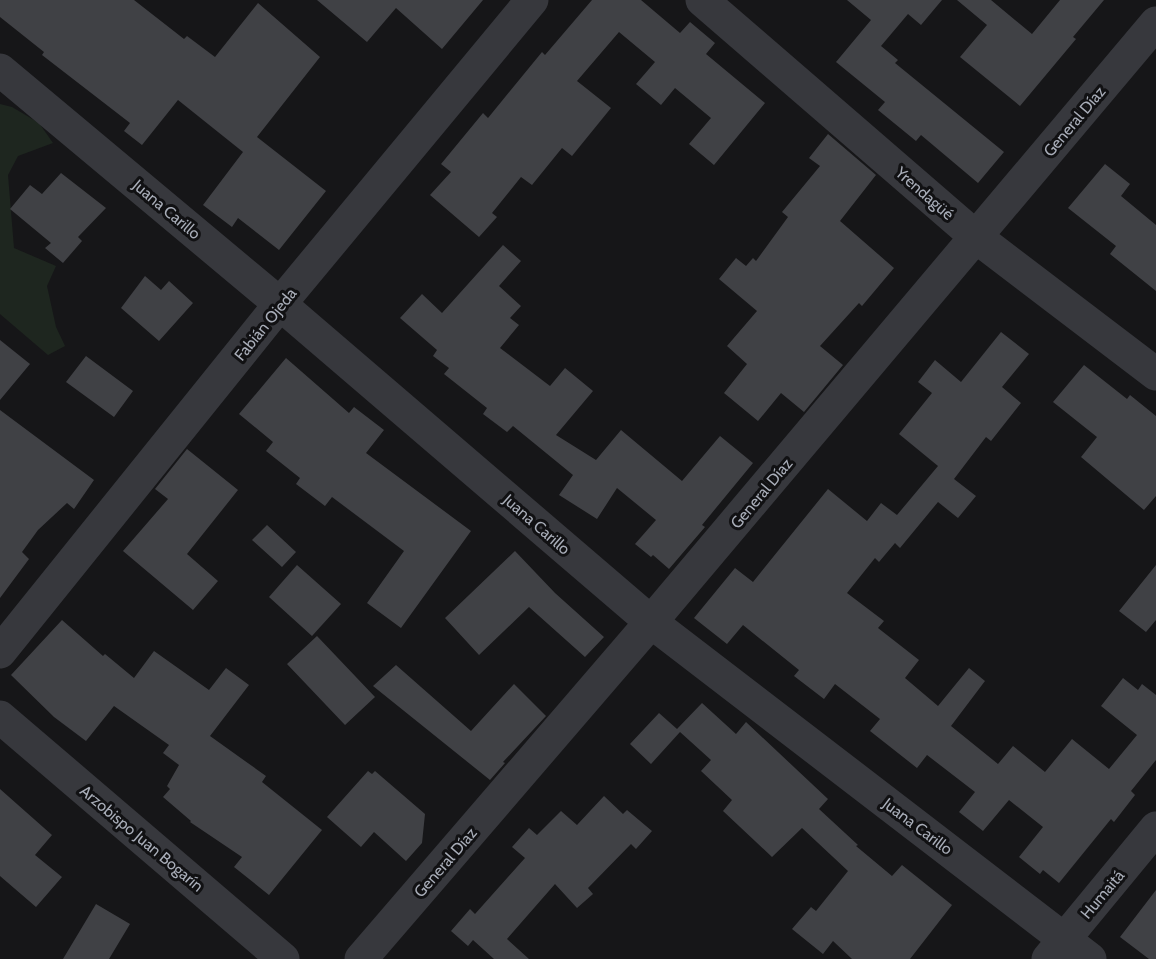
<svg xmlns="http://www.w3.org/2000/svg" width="1156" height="959" viewBox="0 0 1156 959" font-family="Cabin,sans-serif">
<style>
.green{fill:#1e261f}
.building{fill:#404145}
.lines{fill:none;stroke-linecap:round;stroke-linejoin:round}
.minor{stroke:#37383d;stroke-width:33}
.labels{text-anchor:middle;stroke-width:6;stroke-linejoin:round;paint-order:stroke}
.street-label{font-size:16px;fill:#a8adb8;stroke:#111113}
</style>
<rect width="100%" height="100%" fill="#161618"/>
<path class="green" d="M0,104L12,107L39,123L53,143L18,156L8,175L14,248L56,266L47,286L56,327L65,346L48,355L0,314Z"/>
<path class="building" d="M0,0H134L184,39L187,36L215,57L258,3L320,57L257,137L326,191L279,250L238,218L232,227L203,205L243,152L178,100L142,145L124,131L130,123L42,55L44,52L0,17Z
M317,0H483L442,49L396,8L367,42Z
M592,0H641L680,33L690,22L715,43L706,54L765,103L714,165L689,144L711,118L675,88L661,105L636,84L655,62L619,32L577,81L611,108L572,156L562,148L532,185L521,177L492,213L497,217L479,237L430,195L451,172L441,164L483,113L488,118L542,52L545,55Z
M847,0H942L921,25L908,14L881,46L898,60L895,63L1004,152L978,183L921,135L916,141L878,110L885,102L836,62L871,20Z
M957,0H991L1032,34L1060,0H1104L1073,37L1076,39L1020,106L960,57L987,25Z
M828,134L876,175L840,221L894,268L862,306L859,303L820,346L843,365L804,412L781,393L758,421L724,393L747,364L727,346L757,311L719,279L736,258L746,266L753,258L756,261L788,217L782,212L820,166L809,158Z
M1105,164L1130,184L1121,196L1156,225V291L1110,254L1116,246L1068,208Z
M61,173L106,208L78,237L82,241L63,263L45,248L51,243L10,209L30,185L42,194Z
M503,245L521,261L499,286L521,306L510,318L519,325L500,348L550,386L565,368L593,391L556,435L596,460L621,430L682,481L720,436L753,463L702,525L705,527L669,569L653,555L651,557L635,544L656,520L617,488L597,519L559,495L573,475L513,426L507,432L483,414L487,408L444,374L449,368L433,356L437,350L400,318L422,294L442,313Z
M145,276L161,290L169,281L193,303L159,341L121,308Z
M1001,332L1029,354L1002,387L1021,403L991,441L986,437L954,479L976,496L958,518L938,502L900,548L895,543L879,562L875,558L847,593L884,621L878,628L919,660L905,678L938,706L969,668L985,681L951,726L998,764L1013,746L1045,772L1072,739L1109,769L1137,735L1101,706L1123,678L1138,690L1142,684L1156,695V760L1131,791L1135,795L1114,822L1111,819L1059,883L1043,870L1040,874L1019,857L1043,827L1009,800L983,831L959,812L975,792L927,755L917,768L870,731L880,719L835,684L824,699L794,676L799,670L743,625L727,644L694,618L735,568L753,582L828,489L867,521L881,503L897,515L938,466L899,434L932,393L918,382L935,360L961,382Z
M0,340L30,364L0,400Z
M86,356L133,391L114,417L66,382Z
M286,358L349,413L354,407L384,430L366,453L471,531L401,628L367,603L404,551L332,497L325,506L296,484L300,478L266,451L273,442L239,414Z
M1084,365L1127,399L1130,395L1156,416V496L1144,510L1081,457L1097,437L1053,402Z
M0,410L94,480L74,509L67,503L38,530L22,552L29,559L0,598Z
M187,449L238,490L187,554L218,581L193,610L123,551L168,499L155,489Z
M267,525L296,552L282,567L252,540Z
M515,551L555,593L604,637L585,657L529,607L479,655L445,618Z
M297,565L341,604L312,636L269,597Z
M1156,565V620L1146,632L1119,611Z
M62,620L103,656L105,654L134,678L154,651L209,690L226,668L249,685L210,736L266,776L262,782L322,830L269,895L234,867L242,857L190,822L191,821L163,797L170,789L167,786L179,765L163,753L169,745L114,706L86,741L54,717L11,675Z
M317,636L375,697L345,725L287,664Z
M396,665L471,731L514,684L546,716L503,762L505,763L490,780L373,686Z
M702,703L736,734L746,722L828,799L819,809L858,845L856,846L892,876L902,865L952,905L910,959H852L833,941L823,954L792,929L811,907L816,911L848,871L802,828L772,857L723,811L732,800L701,771L711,760L680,732L651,764L630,744L659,713L677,729Z
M368,771L372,774L375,771L425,814L422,843L406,861L374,832L361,847L327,817Z
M0,789L52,835L35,855L62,877L36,907L0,876Z
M604,796L623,814L627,810L652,831L636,849L631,844L588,888L593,894L577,908L555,884L507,939L529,959H494L473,940L468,946L451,931L470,909L475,914L525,858L512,847L529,828L537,835L561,811L577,825Z
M1156,890V959H1149L1120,937Z
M96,904L130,924L109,959H63Z"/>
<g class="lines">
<path class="minor" d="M702,0L976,237L1156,374
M0,70L280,304L651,622L1090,959
M0,652L280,304L532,0
M0,717L283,959
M361,959L651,622L1156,23
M1048,959L1156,828"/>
</g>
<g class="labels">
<g class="street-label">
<text transform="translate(1074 121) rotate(-50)" y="6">General Díaz</text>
<text transform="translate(925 193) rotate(41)" y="6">Yrendagüé</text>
<text transform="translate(167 209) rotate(40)" y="6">Juana Carillo</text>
<text transform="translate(265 324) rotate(-51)" y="6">Fabián Ojeda</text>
<text transform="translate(761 493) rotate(-50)" y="6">General Díaz</text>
<text transform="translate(537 524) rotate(41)" y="6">Juana Carillo</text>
<text transform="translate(918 826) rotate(37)" y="6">Juana Carillo</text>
<text transform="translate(142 838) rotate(40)" y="6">Arzobispo Juan Bogarín</text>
<text transform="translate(445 862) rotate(-49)" y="6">General Díaz</text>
<text transform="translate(1102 894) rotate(-50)" y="6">Humaitá</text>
</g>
</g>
</svg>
